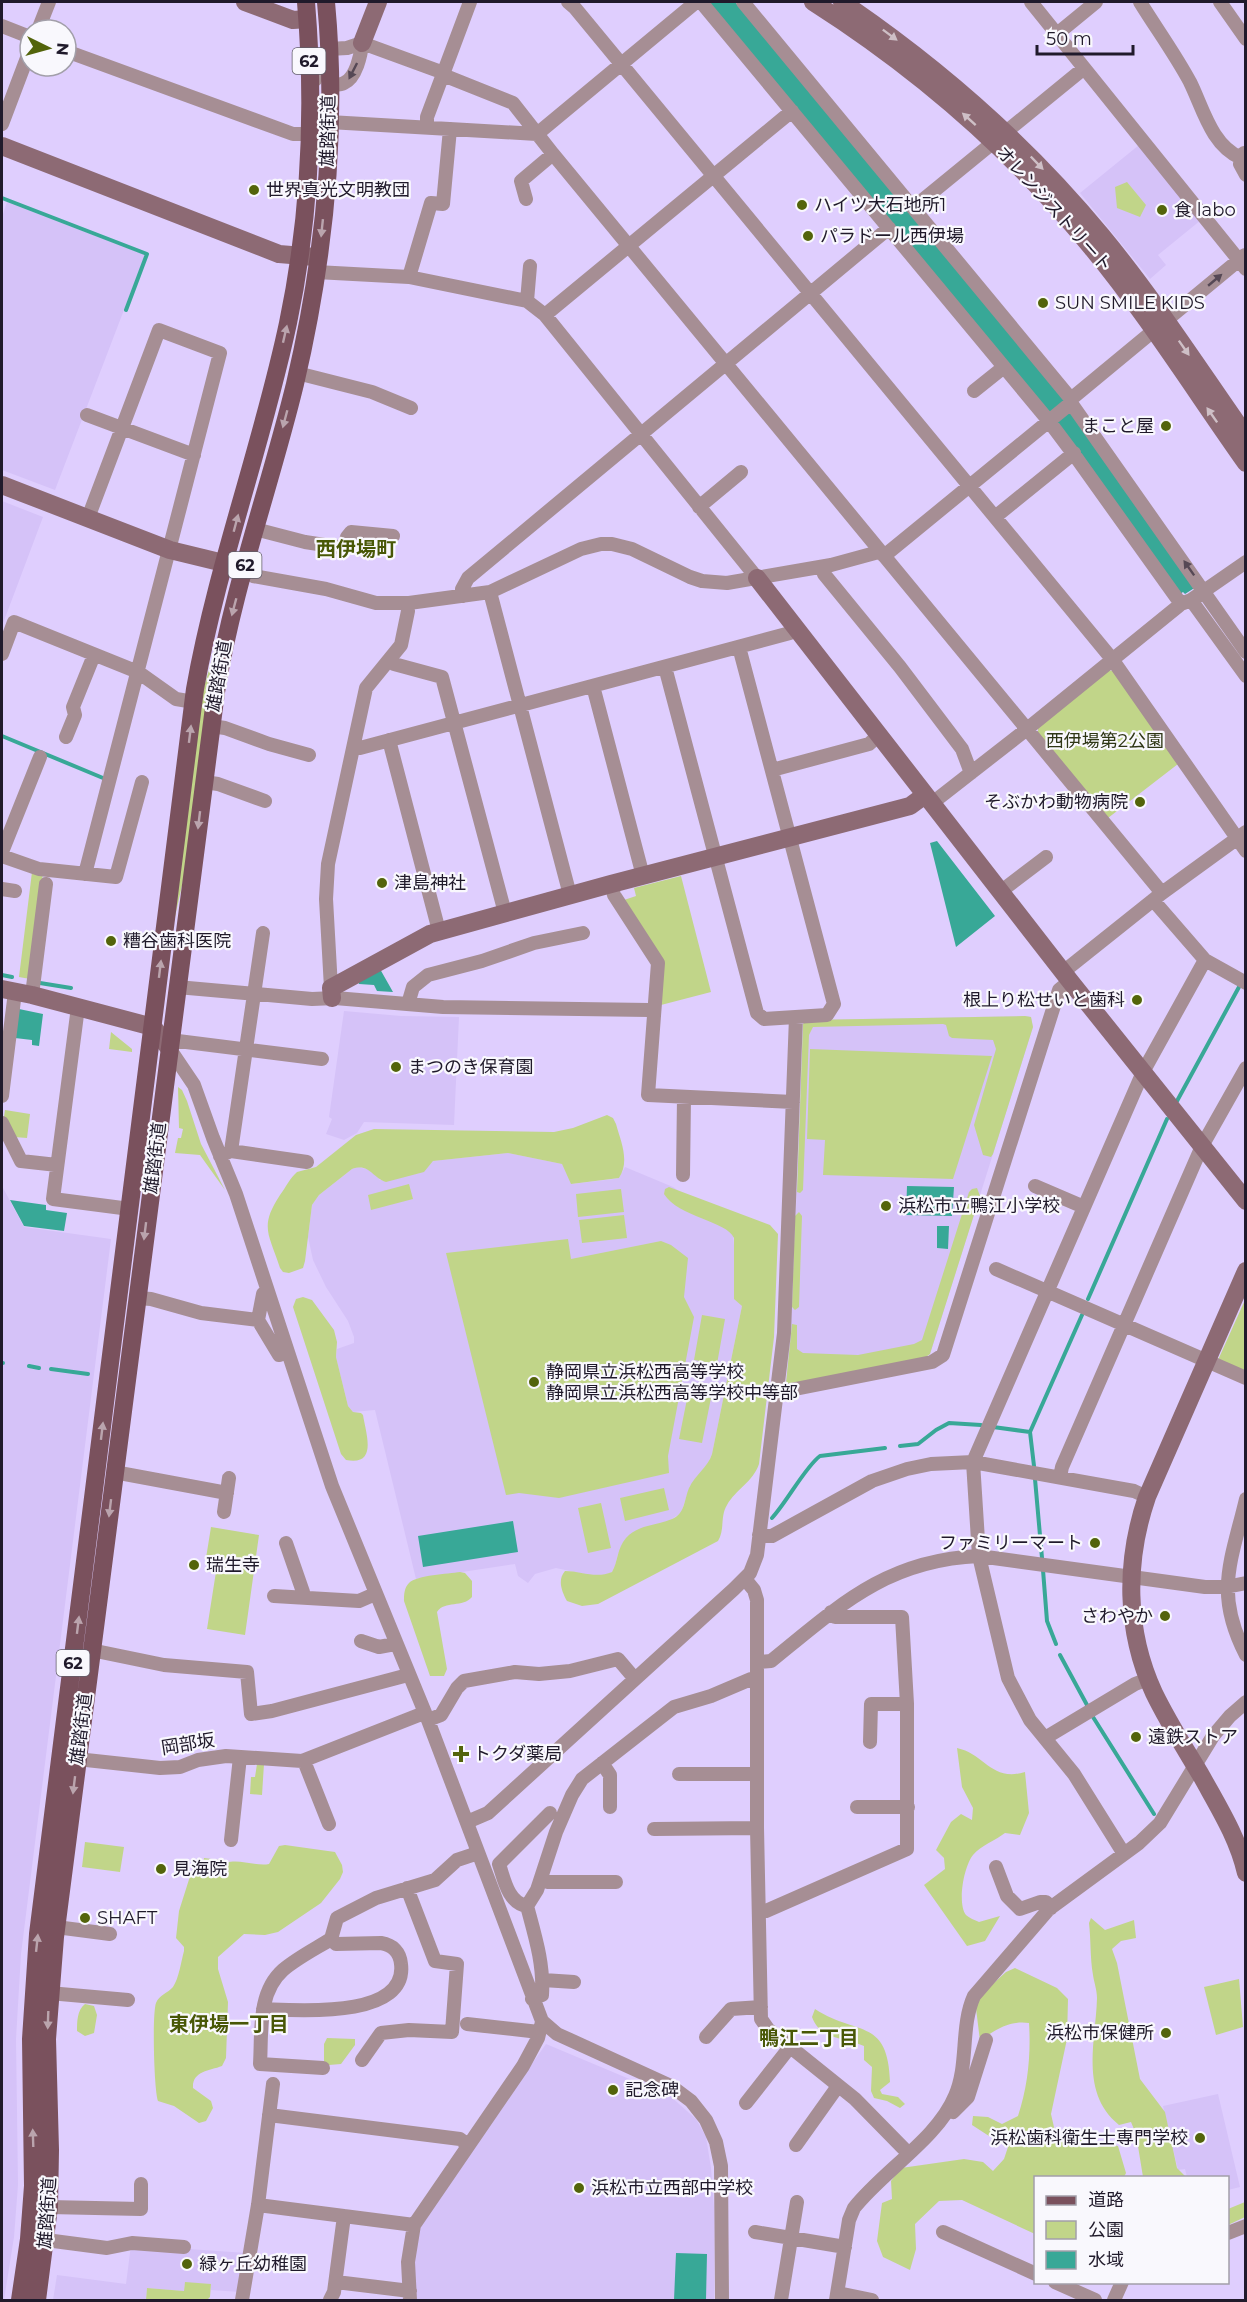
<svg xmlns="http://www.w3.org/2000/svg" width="1247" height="2302" viewBox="0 0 1247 2302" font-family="Montserrat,'Noto Sans JP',sans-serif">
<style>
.built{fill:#d5c2f8}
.green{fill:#c1d589}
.water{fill:#38a897}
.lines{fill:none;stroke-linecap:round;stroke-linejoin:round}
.stream{stroke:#38a897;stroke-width:4}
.street{stroke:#a68e94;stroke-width:14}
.secondary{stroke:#8d6a74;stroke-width:18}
.primary{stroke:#7a515d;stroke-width:18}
.oneway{fill:#cebfc6}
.oneway2{fill:#564855}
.oneway3{fill:#baa4ad}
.poi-dot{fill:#53640b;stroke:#f9f8fd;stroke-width:2}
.labels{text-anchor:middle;stroke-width:4.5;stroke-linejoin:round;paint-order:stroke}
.shield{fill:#f9f8fd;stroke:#615d6a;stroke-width:1.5}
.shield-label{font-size:16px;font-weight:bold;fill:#201a2b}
.street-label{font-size:18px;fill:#201a2b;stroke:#f9f8fd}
.poi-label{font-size:18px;fill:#201a2b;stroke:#f9f8fd;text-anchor:start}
.park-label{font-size:18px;fill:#2e3615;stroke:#f9f8fd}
.neighbourhood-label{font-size:20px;font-weight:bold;fill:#485706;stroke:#f9f8fd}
</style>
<rect width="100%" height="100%" fill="#dfcefe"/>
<path class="built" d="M1139,145L1201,220L1158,255L1166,265L1150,279L1080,193Z
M7,202L145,255L55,490L2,470V217Z
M2,501L43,517L2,626Z
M344,1011L401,1016L459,1017L454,1125L364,1122L357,1133L344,1140L326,1134L332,1119L329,1117Z
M1025,1016L1031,1017L1033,1027L930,1354L786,1383L793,1289L803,1024L807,1020Z
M508,1153L562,1164L572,1184L614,1179L619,1178L625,1167L673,1187L714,1216L733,1234L739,1302L742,1306L712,1454L708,1463L690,1486L681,1513L618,1554L615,1566L612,1572L606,1575L593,1576L556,1568L535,1574L528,1583L518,1576L515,1564L416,1579L375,1410L353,1412L348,1406L336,1357L337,1349L354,1343V1337L348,1321L326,1287L313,1260L308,1237L312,1205L319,1195L352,1169L358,1167L371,1170L380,1180L420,1173L433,1161Z
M2,1186L24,1227L111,1239L21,1954L16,2039L18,2185L14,2237L4,2300H2Z
M546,2044L670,2096L696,2119L706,2137L711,2168L714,2207V2300H415L414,2266L418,2225Z
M1218,2094L1240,2187L1228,2190V2178L1187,2177L1185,2169L1178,2170L1163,2106Z
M131,2245L246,2253L240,2292L211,2290V2284L185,2283L184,2291L147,2288L146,2300H53L57,2275L126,2284Z"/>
<path class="green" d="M1127,182L1146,205L1140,217L1117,208L1115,187Z
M214,653L185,872L170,939L201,697Z
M1108,670L1113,671L1178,764L1108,818L1038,733V728Z
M32,872L43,873L30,979L19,977Z
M681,876L711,992L661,1005L664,962L624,900L636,896L634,888Z
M1025,1016L1031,1017L1033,1027L993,1154L991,1157L983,1155L974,1125L996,1049L993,1040L952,1038L949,1036L946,1025L943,1024L813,1027L809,1035L803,1190L800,1193L797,1192L803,1024L807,1020Z
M111,1032L132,1049V1052L109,1049Z
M810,1049L992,1056L953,1179L823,1175L825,1140L807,1139Z
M178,1087L182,1090L187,1101L201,1144L225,1190L200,1155L175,1153L178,1138H181L183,1129L179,1128Z
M5,1110L30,1114L27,1138L14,1137L4,1117Z
M607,1115L613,1118L616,1124C621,1142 630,1161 619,1178L571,1184L562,1164L508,1153L433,1161L424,1172L386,1182C372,1178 370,1163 352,1169L319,1195L312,1205L305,1261L303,1268L289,1273L283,1272L280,1268C269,1234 259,1227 280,1195C286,1187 290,1178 297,1172L316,1167L356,1135L374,1129L554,1132L573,1128Z
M409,1184L413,1199L371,1210L368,1195Z
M669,1187L770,1225L778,1234L774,1337L759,1464C753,1482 736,1489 727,1505C720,1516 725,1530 718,1541L598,1604L582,1606L567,1601C562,1592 557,1580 565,1571C581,1571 596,1579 612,1572C618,1562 617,1548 626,1538C639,1524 656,1526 672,1519C685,1514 684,1500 689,1488C695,1475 708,1467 712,1454L742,1306L734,1299V1238C727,1221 678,1217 664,1194L665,1189Z
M977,1188L980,1196L930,1354L926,1357L788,1385L786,1383L792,1324L797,1325V1349L803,1353L858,1355L914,1344L922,1340L969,1192L972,1189Z
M621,1189L624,1212L578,1217L576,1194Z
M799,1212L802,1216L799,1307L795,1310L792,1307L795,1216Z
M624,1215L627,1238L582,1243L579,1220Z
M568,1239L571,1259L661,1241L671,1245L688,1258L684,1297L694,1317L668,1456L669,1473L559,1498L519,1493L506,1495L446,1253Z
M303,1297L312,1300L334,1330L337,1342L336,1357L348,1406L353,1412L361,1413L363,1415C366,1434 378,1466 346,1460L341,1454L293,1307L296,1299Z
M1245,1300V1375L1218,1360Z
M702,1315L725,1319L717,1364L694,1360Z
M688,1394L711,1398L702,1443L679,1439Z
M664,1488L669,1510L625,1521L620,1498Z
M601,1503L611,1548L588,1553L578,1508Z
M211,1527L259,1535L245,1635L207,1629L218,1559L206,1558Z
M460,1572L465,1573L472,1581V1597C463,1608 445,1600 437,1612L447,1669L444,1676H430L404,1601C404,1595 404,1588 409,1583C417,1575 448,1574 460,1572Z
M957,1748C985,1754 991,1782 1025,1772L1029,1813L1020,1835L1005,1833C996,1840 980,1846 973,1855C964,1866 957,1903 966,1915C969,1918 975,1920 979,1922L1000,1916L985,1941L967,1946L924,1885L945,1869L944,1858L936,1850L951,1822L961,1814L972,1820L973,1808L962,1787Z
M257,1764H264L262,1795L250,1794L251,1777H255Z
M85,1842L124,1847L120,1872L82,1867Z
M285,1845L335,1852L342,1865L343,1872L340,1879L321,1903L278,1932L265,1935L244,1934L218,1957V1969L228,2002L226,2058L222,2066C209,2071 192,2071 193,2088L211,2101L213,2108L206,2121L199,2123L174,2106L158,2101C154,2090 152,2014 156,2003C159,1995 168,1993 173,1987C179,1978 181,1962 184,1951V1947L176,1938L179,1911L192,1870L198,1866L202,1870L204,1858L220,1860V1867C231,1855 254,1867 269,1864L279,1846Z
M1091,1918L1105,1930L1134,1920L1136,1938L1121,1941L1112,1949L1117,1963L1140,2079L1165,2112L1177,2168L1186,2177H1143L1136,2134L1131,2122L1119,2125C1079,2093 1096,2040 1097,1998C1097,1990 1094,1982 1093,1975C1090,1958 1091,1940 1089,1923Z
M1015,1968L1057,1988L1068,1999L1067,2039L1051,2114L1056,2136L1118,2146L1126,2173L1124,2177L1036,2178L1035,2234L962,2200L939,2201L915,2224L916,2249L910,2270L883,2257L877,2241L882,2203L892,2199L891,2181L901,2168L964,2159L983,2162L993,2171L1004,2159L1009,2144L1002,2136H989L972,2125L973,2116L988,2117L1002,2124L1018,2116C1028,2086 1031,2054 1029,2023C1010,2020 994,2030 980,2041L975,2000L1006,1972Z
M1239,1979L1243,2027L1216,2035L1204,1987Z
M85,2004L94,2006L97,2015L94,2033L85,2036L77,2031C77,2022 77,2010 85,2004Z
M815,2009C856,2036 888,2017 890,2082L880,2090L882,2094L898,2097L905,2104L900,2108L887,2101L874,2098L871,2091L872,2067L864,2060V2046C844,2037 820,2040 812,2017Z
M327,2038L355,2039V2045L341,2064L329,2065L324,2062V2044Z
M1245,2202V2217L1228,2225V2209Z
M185,2282L211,2284L210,2297L207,2300H146L147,2288L184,2291Z"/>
<path class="water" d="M709,2H735L1064,399L1196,587L1185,594L1183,592L1180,594Z
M937,841L995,916L956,947L930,843Z
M380,969L393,992L377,991L374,985L359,984L358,981Z
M19,1009L43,1014L39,1046L32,1045V1040L15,1038Z
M907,1186L954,1187L952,1216L906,1215Z
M10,1200L46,1205V1210L67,1213L64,1231L24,1226Z
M937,1226H949L948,1249L937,1248Z
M513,1521L518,1552L423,1567L418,1536Z
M676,2253L707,2254L706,2300H674Z"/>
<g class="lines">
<path class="stream" d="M2,198L147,254L126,310
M2,736L103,778
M2,975L12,977
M40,983L71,988
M1177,1101L1239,987
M1088,1299L1167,1119
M2,1363H3
M29,1366L39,1368
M51,1369L88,1374
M993,1427L1030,1432
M900,1446L918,1444L936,1430L949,1423L981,1425
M1034,1466L1030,1432L1082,1315
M1035,1479L1042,1558
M772,1518C787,1502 805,1467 820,1456L885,1448
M1043,1570L1047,1621L1056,1644
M1060,1655L1087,1705
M1093,1717L1154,1814"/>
<path class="street" d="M568,2L575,8L1112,659L1246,851
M701,2L1048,420L1078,460L1181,604
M743,2L1071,399V403L884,556
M1031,2L1246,269
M1140,2C1156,28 1175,54 1190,82C1203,108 1211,145 1241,158
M1220,2L1246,39
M2,26L30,37
M38,30L49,2
M1057,34L1096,2
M362,43L444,73
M66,51L293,134H309
M443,75L513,103L553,154L1162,893
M315,80L319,61L329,49L347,48L362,43
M329,86C334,85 340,85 344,83C356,78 361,55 362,43
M329,122L537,134L696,2
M2,124L30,50
M427,128V117L470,2
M1244,153L1240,164L1246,175
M526,199L521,181L553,154
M913,208L1083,69
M316,272L409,277L527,301L545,315L757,578
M409,277L431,203L443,204L450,129
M527,301L530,266
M545,315L792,111
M297,373L372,392L411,408
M974,391L1004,367
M1071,399L1245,255
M1071,403L1246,652
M87,415L194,455
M699,507L741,472
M995,517L1074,453
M255,529L305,542L344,548L347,537L351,532L393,536
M822,567L824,574L900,667L962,749L971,773
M244,569L253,576L326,589L376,603H409L490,592L581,549L601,544H612L632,549L690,577L702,581L727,583L831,565L875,553L879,550
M490,592L570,895
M463,596L462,589L468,578L889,228
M1191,600L1246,676
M2,654L14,622L138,672L176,699L194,702
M389,660L394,664L442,677L505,913
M665,667L757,1013L764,1019L827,1015L834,1004L739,647
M593,686L643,876
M211,726L225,728L269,744L309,755
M66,737L75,715L73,707L94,655
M389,740L439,931
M354,747L360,748L790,633L795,629
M772,770L869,744L878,736
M204,782L218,784L265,801
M931,804L1027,729L1181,604L1191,600L1246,562
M2,852L40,757
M2,856L39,869L116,877L142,782
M85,874L220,353L159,330L88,518
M611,884L614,895L658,963L648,1095L793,1102
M2,889L15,891
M1000,892L1046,857
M1153,900L1205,960L1246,983
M1063,972L1162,893L1246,832
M177,987L312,999L335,998L443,1007L649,1010
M331,988L326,899L328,864L366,688L401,645L408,611L407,603
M32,995L46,884
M408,1004L413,987L428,975L482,961L534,943L583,933
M78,1007L53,1199L130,1209
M170,1040L322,1059
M169,1048L194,1085L213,1138L236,1194L332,1486L428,1720L542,2021L557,2034L671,2086L691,2101L706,2120L716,2142L721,2166L722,2300
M2,1096L15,992
M2,1123L21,1161L57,1165
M231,1151L307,1162
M220,1156L231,1151L263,933
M683,1175L684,1097
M1035,1186L1084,1207
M996,1269L1246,1378
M137,1298L151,1299L201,1313L258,1320L279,1355L288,1352
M258,1320L263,1294L268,1292
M778,1390L785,1391L932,1362L943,1355L1059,990L1070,981
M114,1472L227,1493
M1060,1477L1062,1467L1202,1146L1246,1068
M1246,1499C1231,1562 1214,1593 1246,1655
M224,1512L229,1478
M759,1535L772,1536L872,1481L907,1469L931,1464L973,1462L1134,1491L1147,1497
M286,1543L303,1592V1598
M745,1579L754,1590L757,1600V1828L761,2019L768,2029L855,2099L908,2153
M274,1596L359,1601L375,1594
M361,1641L379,1647L395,1644
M91,1650L164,1665L247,1672L251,1714L272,1711L408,1675
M757,1662L771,1661C839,1606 886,1560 979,1556L1205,1587H1226L1246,1583
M428,1720L441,1715L457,1688L464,1681L515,1672L539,1674L570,1671L618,1659L635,1679
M1045,1738L1135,1684L1148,1679
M870,1742L871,1704H907
M77,1759L160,1768L180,1767L198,1760L226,1756L302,1761L424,1713
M304,1761L329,1824
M602,1763L610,1775V1807
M679,1774H757
M857,1807H908
M467,1822L488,1813L734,1589L750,1573L757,1555L784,1333L796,1017
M654,1829L757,1828
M231,1840L240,1757
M1124,1854L1074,1774L1030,1720L1008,1678L979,1556L973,1462L1143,1072L1205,960
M996,1867L1007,1896L1020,1909L1040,1902H1046L1051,1908
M541,1880L548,1882H616
M527,1906C508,1903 504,1879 499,1864L550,1813
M760,1911H766L907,1849V1704L902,1617H835L831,1612
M56,1927L110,1934
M543,1980L574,1982
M49,1993L128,2000
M532,1999L542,1995C544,1964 535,1936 527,1906L537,1890L556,1832L572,1795L582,1779L674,1707L711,1696L751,1679H757
M263,2009C295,2010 408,2020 401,1964C400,1952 393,1945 381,1943L336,1944L331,1939L337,1918L376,1898L435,1880L457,1860L478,1853
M467,2024L539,2032
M706,2037L731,2009L761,2007
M362,2060L381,2033L409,2030L452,2032L457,1964L435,1961L407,1888
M323,2068L260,2064C262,2033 257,1993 283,1970C297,1958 315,1949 331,1939
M746,2103L790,2047
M950,2110L953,2112L968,2097L986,2040
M269,2115L460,2139L468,2145
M796,2145L838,2086
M258,2205L414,2225
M49,2207L141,2209V2184
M755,2232L845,2247
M943,2232L1036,2274
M1228,2233L1246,2226
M46,2240L107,2248L132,2243L184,2247
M336,2282L410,2291
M1055,2282L1095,2300
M838,2293L872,2300
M242,2300L258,2205L273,2084
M330,2300L334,2292L344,2216
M410,2300L408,2262L414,2225L523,2066L538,2038L542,2022
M781,2300L797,2202
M836,2300L849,2220L854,2208C883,2171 938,2138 955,2096C969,2064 960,2027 974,1996L1049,1909L1139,1843L1160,1823L1213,1736L1230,1716L1246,1702
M1114,2300L1122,2282"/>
<path class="secondary" d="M245,2L293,20L307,19
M813,2C918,69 1013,151 1092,248C1148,316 1195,391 1246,463
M842,2C939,68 1027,145 1102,236C1154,299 1199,369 1246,436
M362,43L378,2
M2,146L279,254L315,257
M2,485L170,550L240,567
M757,578L1070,981L1246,1201
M2,989L32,995L153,1027L169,1048
M332,998L331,988L430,934L611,884L910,806L925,795
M1246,1271L1147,1497C1125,1561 1125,1630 1154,1693C1168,1722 1186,1750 1202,1777C1219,1808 1238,1838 1246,1873"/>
<path class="primary" d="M20,2300L29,2239L33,2186L31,2039L38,1934L195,689C217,565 262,446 288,323C310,218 315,109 306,2
M37,2300L49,2207L50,2150L47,2039L55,1937L216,692C233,587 270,487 295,384C324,260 338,129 326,2"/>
</g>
<defs><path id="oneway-solid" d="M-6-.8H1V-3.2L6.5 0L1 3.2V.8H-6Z" transform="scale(1.5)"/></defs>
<g class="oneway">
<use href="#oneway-solid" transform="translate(890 35) rotate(37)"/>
<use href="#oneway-solid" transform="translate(969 119) rotate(-138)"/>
<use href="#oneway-solid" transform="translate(1037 163) rotate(46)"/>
<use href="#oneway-solid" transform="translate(1184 348) rotate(55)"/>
<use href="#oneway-solid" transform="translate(1212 415) rotate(-125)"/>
</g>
<g class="oneway2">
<use href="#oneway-solid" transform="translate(353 71) rotate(117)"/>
<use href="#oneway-solid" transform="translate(1215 280) rotate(-40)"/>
<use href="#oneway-solid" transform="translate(1189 568) rotate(-125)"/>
</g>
<g class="oneway3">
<use href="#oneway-solid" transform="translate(322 228) rotate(96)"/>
<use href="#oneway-solid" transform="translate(285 334) rotate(-77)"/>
<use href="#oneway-solid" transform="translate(285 419) rotate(105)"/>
<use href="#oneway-solid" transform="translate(236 523) rotate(-75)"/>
<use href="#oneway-solid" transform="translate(234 607) rotate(105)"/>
<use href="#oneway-solid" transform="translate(190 734) rotate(-83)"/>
<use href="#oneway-solid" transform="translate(199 820) rotate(97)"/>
<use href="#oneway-solid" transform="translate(160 969) rotate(-83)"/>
<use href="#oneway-solid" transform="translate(145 1231) rotate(97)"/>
<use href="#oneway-solid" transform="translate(102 1431) rotate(-83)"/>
<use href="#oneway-solid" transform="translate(110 1508) rotate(97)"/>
<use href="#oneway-solid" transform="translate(78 1625) rotate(-83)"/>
<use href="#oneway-solid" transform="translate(74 1785) rotate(97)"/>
<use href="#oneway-solid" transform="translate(37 1943) rotate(-84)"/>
<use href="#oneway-solid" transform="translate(48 2020) rotate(92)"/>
<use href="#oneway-solid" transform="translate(33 2138) rotate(-92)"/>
</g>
<g class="poi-dot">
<circle cx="254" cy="190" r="6"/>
<circle cx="802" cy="205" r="6"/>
<circle cx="1162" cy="210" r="6"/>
<circle cx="808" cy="236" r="6"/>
<circle cx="1043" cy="303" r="6"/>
<circle cx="1166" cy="426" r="6"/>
<circle cx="1140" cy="802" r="6"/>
<circle cx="382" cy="883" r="6"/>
<circle cx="111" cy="941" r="6"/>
<circle cx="1137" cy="1000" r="6"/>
<circle cx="396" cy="1067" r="6"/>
<circle cx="886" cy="1206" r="6"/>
<circle cx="534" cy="1382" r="6"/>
<circle cx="1095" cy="1543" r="6"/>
<circle cx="194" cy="1565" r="6"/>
<circle cx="1165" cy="1616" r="6"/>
<circle cx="1136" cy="1737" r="6"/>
<path d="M458 1745h6v6h6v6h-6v6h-6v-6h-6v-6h6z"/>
<circle cx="161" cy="1869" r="6"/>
<circle cx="85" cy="1918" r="6"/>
<circle cx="1166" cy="2033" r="6"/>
<circle cx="613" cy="2090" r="6"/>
<circle cx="1200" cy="2138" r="6"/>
<circle cx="579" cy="2188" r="6"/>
<circle cx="187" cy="2264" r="6"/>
</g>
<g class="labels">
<g class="shield">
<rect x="292.5" y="48" width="33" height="26" rx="4.5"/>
<rect x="228.5" y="552" width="33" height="26" rx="4.5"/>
<rect x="56.5" y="1650" width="33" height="26" rx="4.5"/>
</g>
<g class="shield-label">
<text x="309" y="67">62</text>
<text x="245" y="571">62</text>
<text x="73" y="1669">62</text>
</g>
<g class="street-label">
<text transform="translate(328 131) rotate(-89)" y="6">雄踏街道</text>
<text transform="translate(1054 209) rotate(48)" y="6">オレンジストリート</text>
<text transform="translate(219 676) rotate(-80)" y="6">雄踏街道</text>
<text transform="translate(155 1158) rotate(-83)" y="6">雄踏街道</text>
<text transform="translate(81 1729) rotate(-83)" y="6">雄踏街道</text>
<text transform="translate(188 1744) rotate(-9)" y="6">岡部坂</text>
<text transform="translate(47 2213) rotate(-86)" y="6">雄踏街道</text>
</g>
<g class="poi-label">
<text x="266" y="196">世界真光文明教団</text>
<text x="814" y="211">ハイツ大石地所1</text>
<text x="1174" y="216">食 labo</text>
<text x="820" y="242">パラドール西伊場</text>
<text x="1055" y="309">SUN SMILE KIDS</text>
<text x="1154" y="432" text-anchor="end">まこと屋</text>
<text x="1128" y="808" text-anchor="end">そぶかわ動物病院</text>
<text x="394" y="889">津島神社</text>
<text x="123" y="947">糟谷歯科医院</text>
<text x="1125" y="1006" text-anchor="end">根上り松せいと歯科</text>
<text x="408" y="1073">まつのき保育園</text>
<text x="898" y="1212">浜松市立鴨江小学校</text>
<text x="546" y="1378">静岡県立浜松西高等学校<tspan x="546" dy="21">静岡県立浜松西高等学校中等部</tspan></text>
<text x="1083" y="1549" text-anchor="end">ファミリーマート</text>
<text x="206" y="1571">瑞生寺</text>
<text x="1153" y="1622" text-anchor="end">さわやか</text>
<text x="1148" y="1743">遠鉄ストア</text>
<text x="473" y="1760">トクダ薬局</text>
<text x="173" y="1875">見海院</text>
<text x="97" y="1924">SHAFT</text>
<text x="1154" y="2039" text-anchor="end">浜松市保健所</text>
<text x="625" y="2096">記念碑</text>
<text x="1188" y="2144" text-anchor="end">浜松歯科衛生士専門学校</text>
<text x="591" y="2194">浜松市立西部中学校</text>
<text x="199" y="2270">緑ヶ丘幼稚園</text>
</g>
<g class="park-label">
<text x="1105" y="747">西伊場第2公園</text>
</g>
<g class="neighbourhood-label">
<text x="356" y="556">西伊場町</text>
<text x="229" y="2031">東伊場一丁目</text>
<text x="809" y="2045">鴨江二丁目</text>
</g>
</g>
<rect width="1247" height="2302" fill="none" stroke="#201a2b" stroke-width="6"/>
<rect x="1034" y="2176" width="195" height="108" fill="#f9f8fd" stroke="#a29fa9" stroke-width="1.5"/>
<rect x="1046" y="2196" width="30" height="9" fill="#7a515d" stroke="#a29fa9" stroke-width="1.5"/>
<text x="1088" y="2206" font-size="18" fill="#201a2b">道路</text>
<rect x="1046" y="2221" width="30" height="18" fill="#c1d589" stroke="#a29fa9" stroke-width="1.5"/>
<text x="1088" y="2236" font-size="18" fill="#201a2b">公園</text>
<rect x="1046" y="2251" width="30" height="18" fill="#38a897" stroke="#a29fa9" stroke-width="1.5"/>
<text x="1088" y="2266" font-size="18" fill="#201a2b">水域</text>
<g transform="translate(48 48) rotate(95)"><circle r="28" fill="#f9f8fd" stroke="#a29fa9" stroke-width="1.5"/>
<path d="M0-4.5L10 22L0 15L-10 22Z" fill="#53640b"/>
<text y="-9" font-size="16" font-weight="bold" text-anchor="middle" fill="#201a2b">N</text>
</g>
<path d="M1037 45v9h96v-9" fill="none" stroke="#201a2b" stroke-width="3"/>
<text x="1046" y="45" font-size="18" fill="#201a2b" stroke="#f9f8fd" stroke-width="4.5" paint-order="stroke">50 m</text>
</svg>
